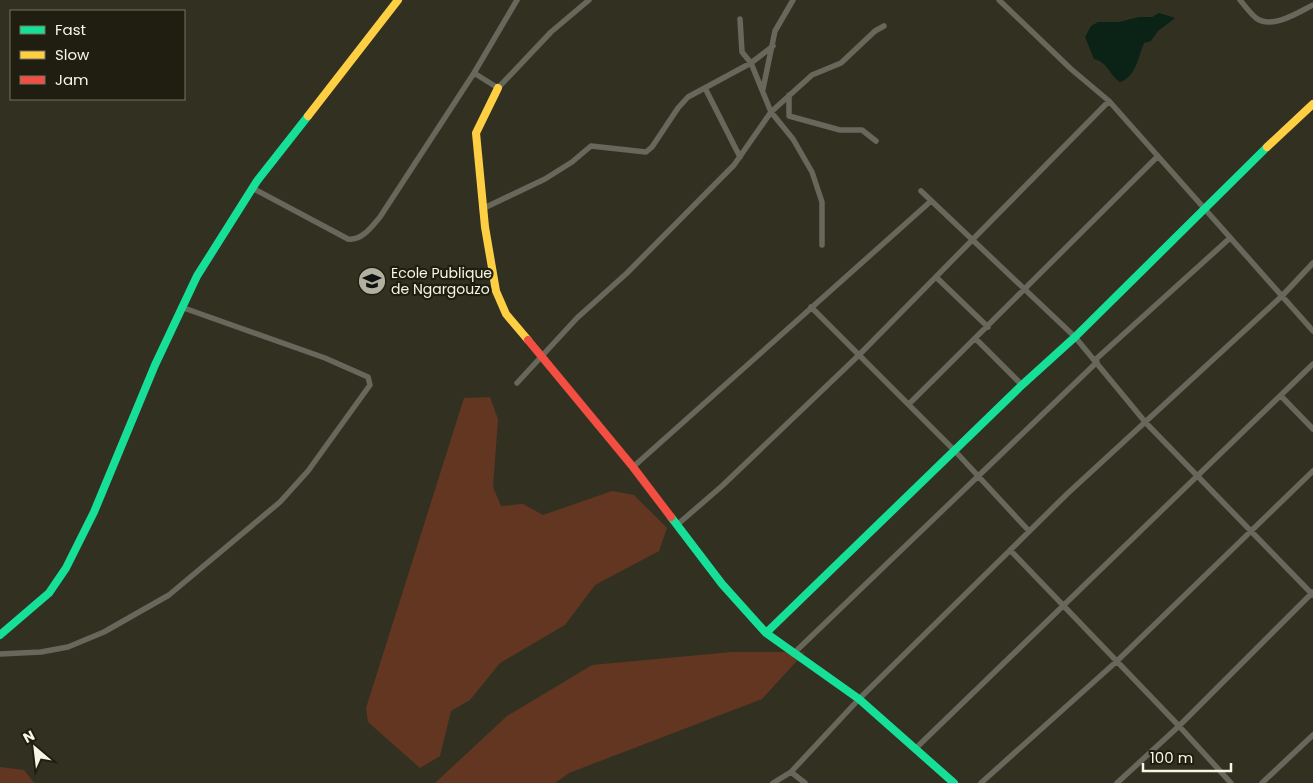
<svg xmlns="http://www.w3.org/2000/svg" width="1313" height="783" viewBox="0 0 1313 783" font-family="Poppins,sans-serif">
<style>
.green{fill:#633621}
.water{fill:#0b2217}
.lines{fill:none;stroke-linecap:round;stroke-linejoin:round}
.street{stroke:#68675c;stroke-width:5.5}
.fast{stroke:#16e098;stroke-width:8}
.slow{stroke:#ffcf43;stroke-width:8}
.jam{stroke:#f24e42;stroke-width:8}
.labels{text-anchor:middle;stroke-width:4.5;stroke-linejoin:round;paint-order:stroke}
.poi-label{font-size:14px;fill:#f7f6e4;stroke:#1f1e11;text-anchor:start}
</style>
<rect width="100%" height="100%" fill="#323121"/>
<path class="green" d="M490,397L498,419L493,487L501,506L523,504L543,515L612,491L634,495L667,528L659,551L595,585L565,625L500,663L470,700L451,711L440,756L420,768L368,722L366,708L464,398Z
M732,652H805L762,699L569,773L555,783H435L507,716L592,665Z
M0,767L24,770L34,783H0Z"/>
<path class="water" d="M1159,13L1175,18L1158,31L1151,41L1144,43C1138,57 1136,77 1120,82C1109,75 1108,62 1094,59L1085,37L1091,26L1098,22H1119L1139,17H1152Z"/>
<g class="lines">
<path class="street" d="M999,0L1071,69L1109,101L1313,331
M1240,0C1245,6 1250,13 1256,18C1272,30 1299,12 1313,5
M740,19L742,52L751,63L771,112L793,139L812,172L822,202V245
M474,73L498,88L551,32L589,0
M705,88L740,157
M763,89L775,31L793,0
M789,95V116L840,130H862L876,141
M254,189L348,239C362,241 372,226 380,217L474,73L517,0
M921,191L1075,337L1146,423L1313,595
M482,209L545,179L572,162L591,146L646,152L652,147L678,108L688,97L751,63L773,46
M936,277L988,327
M811,307L955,451L1029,531
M976,339L1022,385
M1095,360L1230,238
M517,383L577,318L627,273L734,165L771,112L812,75L841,63L875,31L884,26
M1281,396L1313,429
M909,404L1158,156
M633,467L931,201
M678,524L722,486L859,355L1109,101
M1010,550L1179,726L1231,783
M0,654L41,652L68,647L104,632L169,595L280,502L308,471L370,385L368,377L325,358L181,307
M793,654L1097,362
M915,749L1313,364
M791,772L805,783
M773,783L791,772L859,699L1067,494L1282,296L1313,263
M981,783L1117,661L1313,471
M1117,783L1179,726L1313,592
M1262,783L1313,735"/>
<path class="fast" d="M671,517L722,584L766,633L859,699L954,783
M766,633L1022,385L1075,337L1267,147
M0,635L49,593L66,568L94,512L155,365L197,276L257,181L308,116"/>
<path class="slow" d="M498,88L476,133L485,227L496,291L506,314L528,340
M308,116L398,0
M1267,147L1313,104"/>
<path class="jam" d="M528,340L633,467L671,517"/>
</g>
<defs>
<symbol id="school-disc" viewBox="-11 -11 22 22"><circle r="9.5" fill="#b2b1a0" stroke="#1f1e11"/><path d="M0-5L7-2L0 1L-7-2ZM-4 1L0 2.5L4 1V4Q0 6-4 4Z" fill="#111"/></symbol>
</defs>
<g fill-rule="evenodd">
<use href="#school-disc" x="356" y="265" width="32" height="32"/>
</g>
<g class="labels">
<g class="poi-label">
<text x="391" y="278">Ecole Publique<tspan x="391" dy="16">de Ngargouzo</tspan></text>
</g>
</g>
<rect x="10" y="10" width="175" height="90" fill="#1f1e11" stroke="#757465"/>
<rect x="20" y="26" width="25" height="8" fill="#16e098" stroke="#757465"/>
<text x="55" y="35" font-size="15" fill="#f7f6e4">Fast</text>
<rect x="20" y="51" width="25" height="8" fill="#ffcf43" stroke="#757465"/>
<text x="55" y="60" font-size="15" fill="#f7f6e4">Slow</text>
<rect x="20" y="76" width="25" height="8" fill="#f24e42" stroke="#757465"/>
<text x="55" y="85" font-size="15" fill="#f7f6e4">Jam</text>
<g transform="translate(35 748) rotate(332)" stroke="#1f1e11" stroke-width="4" paint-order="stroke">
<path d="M0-4L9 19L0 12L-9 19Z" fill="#f7f6e4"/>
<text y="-8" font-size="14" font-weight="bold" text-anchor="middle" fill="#f7f6e4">N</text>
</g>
<path d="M1143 763v8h88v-8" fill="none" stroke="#f7f6e4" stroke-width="2.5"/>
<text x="1150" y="763" font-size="15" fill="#f7f6e4" stroke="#1f1e11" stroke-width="4" paint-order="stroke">100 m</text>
</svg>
